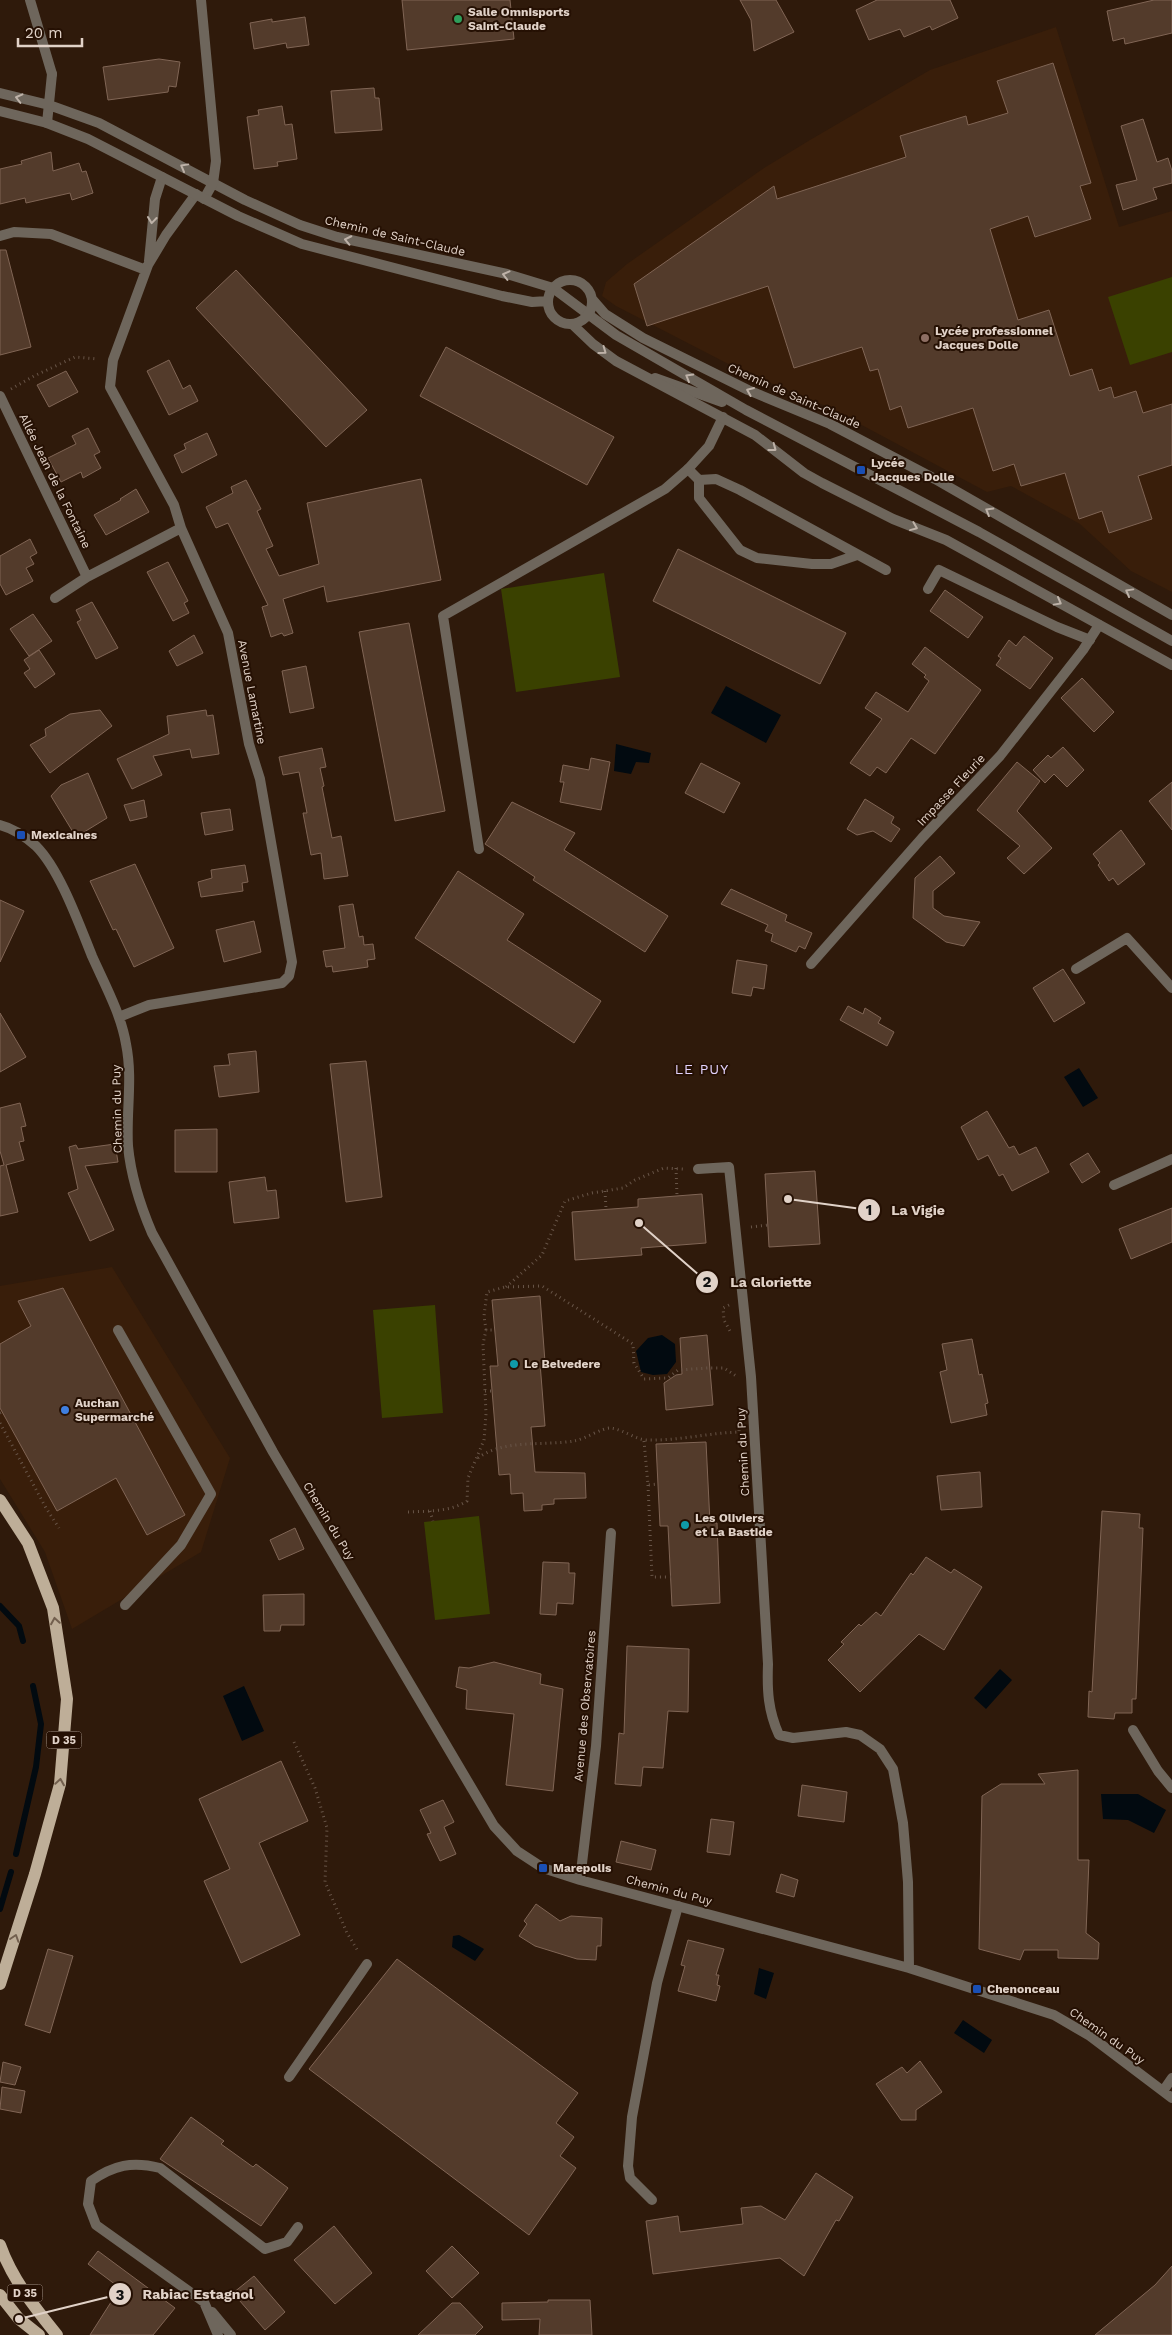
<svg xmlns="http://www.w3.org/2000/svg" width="1172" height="2335" viewBox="0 0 1172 2335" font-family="'Work Sans',sans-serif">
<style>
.built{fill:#391e0a}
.green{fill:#3a4100}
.water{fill:#020a10}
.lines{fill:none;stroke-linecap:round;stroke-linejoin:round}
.stream{stroke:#020a10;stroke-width:6}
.building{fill:#533b2b;stroke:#806555}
.path{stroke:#685548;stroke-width:3;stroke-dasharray:1 4;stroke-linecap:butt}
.service{stroke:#6e665c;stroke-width:10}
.minor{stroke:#6e665c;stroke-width:10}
.tertiary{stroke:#6e665c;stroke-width:10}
.primary{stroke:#beae98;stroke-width:12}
.oneway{stroke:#beb2a8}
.oneway2{stroke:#725f4e}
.leisure-dot{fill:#2e9e5b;stroke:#251003;stroke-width:2}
.education-dot{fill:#8d6e63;stroke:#251003;stroke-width:2}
.transit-dot{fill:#1a4fb4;stroke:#251003;stroke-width:2}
.culture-dot{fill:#0f9aa8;stroke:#251003;stroke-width:2}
.shop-dot{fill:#3f7fe0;stroke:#251003;stroke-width:2}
.labels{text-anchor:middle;stroke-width:4;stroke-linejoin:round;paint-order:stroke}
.shield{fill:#251003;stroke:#a9988d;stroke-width:1}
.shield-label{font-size:11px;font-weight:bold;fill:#e1d2c8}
.poi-label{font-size:12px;font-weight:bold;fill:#e1d2c8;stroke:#251003;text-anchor:start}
.street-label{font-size:12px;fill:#e1d2c8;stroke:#251003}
.neighbourhood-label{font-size:14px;letter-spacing:1px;fill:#e2d2fd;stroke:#251003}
.leader{fill:none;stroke:#e1d2c8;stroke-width:2}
.callout-dot{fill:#e1d2c8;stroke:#251003;stroke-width:2}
.mark-label{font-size:15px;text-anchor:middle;font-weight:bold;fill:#111}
.callout-label{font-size:14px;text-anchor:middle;font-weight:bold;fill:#e1d2c8;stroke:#251003;stroke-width:4;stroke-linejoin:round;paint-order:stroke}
</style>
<rect width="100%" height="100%" fill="#2f1a0b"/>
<path class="built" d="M1056,27L1119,227L1172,211V592L1131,571L1080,524L1011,486L987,492L828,407L740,370L616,306L602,296L606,282L627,264L764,168L810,140L930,70Z
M112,1267L230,1458L201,1552L72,1629L45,1552L0,1479V1286Z"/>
<path class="green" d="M1172,277V352L1130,365L1108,297Z
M604,573L620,677L516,692L501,589Z
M435,1305L443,1413L382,1418L373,1310Z
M479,1516L490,1614L435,1620L424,1522Z"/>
<path class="water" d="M726,686L781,715L766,743L711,713Z
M616,744L651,753L649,763L636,762L631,774L614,771Z
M1079,1068L1098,1098L1083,1107L1064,1077Z
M662,1335L675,1344L676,1362L667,1374L653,1375L641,1372L636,1351L648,1338Z
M1000,1669L1012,1680L986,1709L974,1698Z
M244,1686L264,1731L242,1741L223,1696Z
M1101,1794H1138L1166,1810L1154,1833L1128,1820L1103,1819Z
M459,1935L484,1949L475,1961L452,1947L453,1936Z
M759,1968L774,1973L766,1999L754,1994Z
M963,2020L992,2040L984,2053L954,2033Z"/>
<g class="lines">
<path class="stream" d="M0,1606L19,1626L23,1641
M16,1854L36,1767L41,1724L33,1686
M0,1909L11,1872"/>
</g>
<path class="building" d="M402,0H510L514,39L407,50Z
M740,0H776L794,32L754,51L751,20Z
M877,0H950L958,18L932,30L930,26L904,37L900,29L869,40L856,10Z
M1154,0H1172V33L1125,44L1124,38L1113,41L1107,11Z
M305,17L309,45L287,48L286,43L254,49L250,23L272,19V22Z
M159,59L180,62L176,87L169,86L168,92L108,100L103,67Z
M1053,63L1091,183L1080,186L1091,219L1035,237L1028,216L990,229L1018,320L1049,310L1070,376L1092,369L1099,391L1111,387L1114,398L1136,391L1143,413L1172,404V465L1138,476L1152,519L1109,533L1102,511L1079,519L1065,473L1021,486L1014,464L993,471L973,408L908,428L901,406L890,410L878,369L870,371L862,347L794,368L768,286L647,326L634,284L774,186L777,199L906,157L900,136L966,116L968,125L1008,113L997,81Z
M374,88L375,98H379L382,130L335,133L331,91Z
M282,106L285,125L292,124L297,159L277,162L278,166L254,169L247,117L259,115L258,110Z
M1143,119L1157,162L1168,158L1172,171V183L1153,188L1157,199L1123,210L1116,185L1137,180L1121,126Z
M51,152L53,171L79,163L82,172L86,171L93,193L72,200L70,193L26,203L25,198L0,204V169L22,164L21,161Z
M0,250H6L31,347L0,355Z
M236,270L367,410L326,447L196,308Z
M446,347L614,437L587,485L420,396Z
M169,360L183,389L190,385L198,401L169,415L147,371Z
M66,371L78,392L49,407L37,385Z
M88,428L100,452L94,455L101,468L83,478L81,472L61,482L48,458L76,444L72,436Z
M207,433L217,455L182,473L174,455L186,449L184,444Z
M421,479L441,580L327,602L324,586L283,599L293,633L284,636L282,633L271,637L262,607L268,605L228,523L216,528L206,507L233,493L231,487L246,480L261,509L257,511L273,546L266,549L279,576L319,564L307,503Z
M136,489L149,512L106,535L94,515L121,500L120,499Z
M30,539L37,553L30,557L34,564L26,568L33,581L6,595L0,584V556Z
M678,549L846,633L820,684L653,601Z
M168,562L188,601L184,603L189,613L173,621L147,572Z
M945,590L983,617L968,638L930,611Z
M92,602L118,648L96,659L77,622L81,620L76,610Z
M33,614L52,641L29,656L10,629Z
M409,623L445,811L395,821L359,632Z
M194,635L203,653L177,666L169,651Z
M1024,636L1053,658L1030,689L996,665L1001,658L998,656L1009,640L1016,646Z
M925,647L981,690L935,754L911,738L886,773L877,767L870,776L850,763L882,719L865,708L876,692L908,712L929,681L924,677L926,675L912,664Z
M39,650L55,674L35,688L24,673L30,669L24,660Z
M306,666L314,708L290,713L282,671Z
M1082,678L1114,712L1094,732L1061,698Z
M100,710L112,726L50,773L30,745L46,736L45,729L70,714Z
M206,710L207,716L213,715L219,754L192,758L190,749L153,756L162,775L132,789L117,759L169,734L167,716Z
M1063,747L1084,770L1067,787L1054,774L1045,783L1033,770L1048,755L1051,758Z
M322,748L326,767L320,768L324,786L322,787L332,838L341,836L348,876L324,879L321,853L311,855L303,813H307L299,772L283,775L279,757Z
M591,758L610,762L601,810L560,802L564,782H560L563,765L589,770Z
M1017,762L1040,781L1017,811L1052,848L1024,874L1007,858L1020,846L977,810Z
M701,763L740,783L724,813L685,793Z
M88,773L107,818L76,837L51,796L61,785Z
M1172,782V830L1149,801Z
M865,799L894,817L891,823L900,829L891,842L873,831L857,835L847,829Z
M144,800L147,817L130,821L124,805Z
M512,802L575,833L564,850L668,916L645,952L533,880L535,877L485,844Z
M230,809L233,830L205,835L201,813Z
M1121,830L1145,864L1118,885L1113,878L1109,881L1098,865L1100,863L1093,854Z
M940,856L955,873L933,891V908L944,916L980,922L964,946L946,942L913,918L915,878Z
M135,864L174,948L134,967L116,929L113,930L90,881Z
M245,865L248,882L242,883L243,891L201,897L198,882L212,878L211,870Z
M458,871L524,914L507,940L601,1001L574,1043L415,938Z
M731,889L787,915L785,921L812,933L805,949L799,946L796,952L771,941L773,934L765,931L768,925L721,904Z
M0,900L24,911L0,962Z
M353,904L359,937L363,936L364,945L373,944L375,959L367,960L368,967L333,972L332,966L326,967L323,951L345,948L339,906Z
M254,921L261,952L224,962L216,930Z
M737,960L767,965L764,989L753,987L751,996L732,993Z
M1063,969L1085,1003L1054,1022L1033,988Z
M848,1006L863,1014L865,1008L881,1018L878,1023L894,1032L887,1046L840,1020Z
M0,1013L26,1057L0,1072Z
M256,1051L259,1092L219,1097L214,1066L230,1065L228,1054Z
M366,1061L382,1197L346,1202L330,1064Z
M20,1103L26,1126L21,1127L24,1141L19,1142L24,1160L6,1165L18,1212L0,1216V1166L4,1165L0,1151V1108Z
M987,1111L1009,1148L1014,1146L1019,1155L1036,1147L1049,1172L1012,1191L1003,1174L999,1176L988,1155L978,1160L961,1127Z
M217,1129V1172H175V1130Z
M115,1144L118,1162L85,1166L114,1230L90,1241L68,1193L78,1189L69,1147L76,1145L78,1149Z
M1088,1153L1100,1172L1082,1183L1070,1164Z
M815,1171L820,1244L769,1247L765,1174Z
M265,1177L267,1191L276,1190L279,1218L234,1223L229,1182Z
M702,1194L706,1243L641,1248L642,1255L575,1260L572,1212L638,1207V1199Z
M1172,1208V1242L1131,1259L1119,1229Z
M63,1288L185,1515L147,1535L116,1478L57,1511L0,1408V1344L31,1326L18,1301Z
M540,1296L545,1362L540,1363L545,1426L531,1427L535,1472L585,1473L586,1498L554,1499V1504L542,1505V1510L524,1511L523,1493L511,1494L510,1474L499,1475L490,1366H498L492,1300Z
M707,1335L713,1405L666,1410L664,1383L676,1375L682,1374L680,1338Z
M972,1339L979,1375L982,1374L988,1403L985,1404L987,1415L951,1423L940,1372L947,1370L942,1344Z
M706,1442L710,1523H717L720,1603L672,1606L668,1526H660L656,1444Z
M980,1472L982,1507L941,1510L937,1476Z
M1102,1511L1140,1514L1139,1528H1143L1136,1699H1132V1713H1115L1114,1719L1088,1717L1089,1691L1092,1692Z
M295,1528L304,1549L279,1560L270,1540Z
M926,1557L951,1573L954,1569L982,1587L944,1650L919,1634L860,1692L828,1660L844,1644L841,1642L859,1624L861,1626L876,1612L881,1616L911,1573L913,1575Z
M543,1562L569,1563V1573H575L573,1604L557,1603L556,1615L540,1614Z
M304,1594V1625H281L280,1631H264L263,1595Z
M627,1646L689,1649L688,1712L668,1711L663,1768L643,1767L641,1786L615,1784L619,1733L624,1734Z
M494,1662L541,1674L540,1684L563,1689L553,1791L506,1785L514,1714L466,1709L467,1690L456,1687L459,1667L469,1668Z
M281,1761L308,1821L259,1843L300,1935L241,1963L204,1881L230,1869L199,1799Z
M1078,1770V1860H1089L1086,1933L1099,1943L1098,1959L1058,1958V1950H1024L1020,1960L979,1949L982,1796L1001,1784H1045L1038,1774Z
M802,1785L847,1792L844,1822L798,1816Z
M443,1800L454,1822L444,1827L456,1854L440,1861L427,1834L431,1833L420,1810Z
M711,1819L734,1822L730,1855L707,1852Z
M621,1841L656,1850L651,1870L616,1862Z
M781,1874L798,1880L794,1897L776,1892Z
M536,1904L560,1921L571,1916L602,1918L601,1946H597L596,1960L577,1959L535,1946L519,1936L527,1924L524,1921Z
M688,1940L724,1949L716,1975H719L717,1985L720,1986L716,2001L678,1991L685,1966L681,1965Z
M48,1949L73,1956L50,2033L25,2025Z
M397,1959L578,2093L556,2123L574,2137L560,2156L576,2168L529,2235L309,2069Z
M920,2061L942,2092L916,2110V2120H901L876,2084L902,2067L907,2073Z
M3,2062L21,2067L15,2085L0,2082Z
M2,2087L25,2091L21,2113L0,2109Z
M191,2117L224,2141L221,2144L253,2167L256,2164L288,2188L261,2226L160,2159Z
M816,2173L853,2197L839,2221L836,2220L804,2276L780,2258L653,2274L646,2221L678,2216L680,2232L743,2224L741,2208L761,2206L785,2220Z
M334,2226L372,2273L335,2304L294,2260Z
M452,2246L479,2273L452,2298L426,2271Z
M98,2251L175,2308L153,2335H90L120,2288L88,2264Z
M1172,2266V2335H1095L1155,2285Z
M254,2276L285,2312L265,2330L233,2293Z
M548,2300H590L592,2335H539L540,2319L502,2320V2303L548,2302Z
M452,2303H460L483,2327L475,2335H418Z"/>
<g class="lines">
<path class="path" d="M11,389L34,376L75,357L98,359
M676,1168L677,1196
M605,1191L606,1209
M751,1227L768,1225
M506,1287L542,1255L565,1201L592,1193L623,1188L635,1180L664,1168L683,1169
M729,1305L723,1308L724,1320L730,1331
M486,1330L484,1316L487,1292L505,1287L542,1286L633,1344L634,1363L644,1379L668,1378L678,1370L708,1368H724L736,1376
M485,1391H492
M0,1413L2,1412
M0,1423L46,1508L59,1528
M644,1441L648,1485L658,1484
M478,1458C503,1439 544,1446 574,1441C585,1439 602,1428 610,1428C623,1429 636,1440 647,1440C677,1441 708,1433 739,1432V1430
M648,1485L652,1577H671
M430,1511L433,1521
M408,1512C428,1511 450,1512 467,1501L468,1478L484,1440L486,1414L483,1344L486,1330H494
M294,1742L315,1788L327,1828L325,1882L347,1933L358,1951"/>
<path class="service" d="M0,93L49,105L99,123L245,200L300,225L337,237L507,274L553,288L616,335L746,410L979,532L1172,641
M47,123L52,74
M655,378L722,402
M688,469L699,480V498L740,550L757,558L812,564H831L857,555
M699,480L716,479L740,490L886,570
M928,589L939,570L1057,627L1090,640
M118,1330L211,1494L181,1545L125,1605
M289,2077L367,1964
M652,2200L630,2178L628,2166L632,2117L657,1983L678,1906"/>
<path class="minor" d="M30,0L52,74
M201,0L216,161L213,183L204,199
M0,236L14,232L51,234L146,270
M149,261L155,199L162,177
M0,396L87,577
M55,598L87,577L181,528
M0,825C12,828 26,837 36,846C60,870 79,924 92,956C105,985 121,1014 126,1044C133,1078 126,1112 128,1146C131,1177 140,1205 152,1233L273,1452L494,1826L517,1851L543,1868L580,1880L909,1968L1054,2015L1090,2036L1172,2098
M479,849L443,616L665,489L688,469L709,446L723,417
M811,964L922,838L1000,756L1083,650L1099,625
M1076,969L1127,938L1172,988
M119,1017L149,1005L282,983L289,976L292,962L260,779L249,744L228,633L181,528L174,505L110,387L113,360L148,265L166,235L196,194
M698,1169L729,1167L751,1377L768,1664C767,1690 768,1711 779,1735L793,1738L846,1732L860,1735L880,1749L893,1769L903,1823L908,1882L909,1968
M1114,1185L1172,1159
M1133,1730L1158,1771L1172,1788
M580,1880L596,1746L611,1533
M1163,2091L1172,2078
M212,2312L231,2335
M218,2335L204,2302L96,2225L88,2204L91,2181C114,2165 132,2161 160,2168L265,2249L287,2242L298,2227"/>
<path class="tertiary" d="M0,111L47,123L88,139L238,216L302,244L502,296L532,302L548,301
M548 302a22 22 0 1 1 44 0a22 22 0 1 1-44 0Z
M592,299L605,314L643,338L748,390L830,424L935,479L1172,615
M572,324L593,344L616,361L755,435L804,473L822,483L893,519L946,540L1172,665"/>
<path class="primary" d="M0,1500L28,1543L53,1608L67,1699L60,1784L35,1874L0,1984
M0,2245C12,2279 35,2308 57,2335
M0,2295L19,2319L39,2335"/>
</g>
<defs><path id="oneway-chevron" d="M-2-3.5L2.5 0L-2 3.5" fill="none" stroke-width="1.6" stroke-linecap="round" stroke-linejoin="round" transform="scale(1.25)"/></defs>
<g class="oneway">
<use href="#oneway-chevron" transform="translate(19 98) rotate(-166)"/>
<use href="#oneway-chevron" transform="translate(184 167) rotate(-151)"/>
<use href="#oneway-chevron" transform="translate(152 220) rotate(96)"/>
<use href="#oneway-chevron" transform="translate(348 240) rotate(-168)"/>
<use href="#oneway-chevron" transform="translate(506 275) rotate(-166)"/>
<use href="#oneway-chevron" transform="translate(603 351) rotate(36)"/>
<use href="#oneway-chevron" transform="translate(689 377) rotate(-150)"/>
<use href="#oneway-chevron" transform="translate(750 391) rotate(-157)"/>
<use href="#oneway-chevron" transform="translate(773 448) rotate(37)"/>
<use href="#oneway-chevron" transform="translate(989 511) rotate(-149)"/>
<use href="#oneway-chevron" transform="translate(914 527) rotate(22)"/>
<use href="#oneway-chevron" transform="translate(1129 592) rotate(-151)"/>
<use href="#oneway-chevron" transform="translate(1058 602) rotate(29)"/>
</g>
<g class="oneway2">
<use href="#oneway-chevron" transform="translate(55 1621) rotate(-99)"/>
<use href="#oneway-chevron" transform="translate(60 1782) rotate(-81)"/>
<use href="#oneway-chevron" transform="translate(15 1938) rotate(-72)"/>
</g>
<circle class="leisure-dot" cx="458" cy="19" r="5"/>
<circle class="education-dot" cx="925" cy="338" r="5"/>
<g class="transit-dot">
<rect x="856" y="465" width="10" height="10" rx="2.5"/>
<rect x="16" y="830" width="10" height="10" rx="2.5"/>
<rect x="538" y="1863" width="10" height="10" rx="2.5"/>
<rect x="972" y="1984" width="10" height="10" rx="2.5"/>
</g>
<g class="culture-dot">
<circle cx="514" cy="1364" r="5"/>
<circle cx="685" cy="1525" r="5"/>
</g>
<circle class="shop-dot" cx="65" cy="1410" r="5"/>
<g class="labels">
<g class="shield">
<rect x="46.5" y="1731.5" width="35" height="17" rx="4"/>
<rect x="7.5" y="2284.5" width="35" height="17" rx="4"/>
</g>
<g class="shield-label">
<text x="64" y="1744">D 35</text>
<text x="25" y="2297">D 35</text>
</g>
<g class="poi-label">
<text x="468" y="16">Salle Omnisports<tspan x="468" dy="14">Saint-Claude</tspan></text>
<text x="935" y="335">Lycée professionnel<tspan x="935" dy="14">Jacques Dolle</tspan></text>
<text x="871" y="467">Lycée<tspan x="871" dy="14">Jacques Dolle</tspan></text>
<text x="31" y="839">Mexicaines</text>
<text x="524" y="1368">Le Belvedere</text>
<text x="75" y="1407">Auchan<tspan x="75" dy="14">Supermarché</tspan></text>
<text x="695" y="1522">Les Oliviers<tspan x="695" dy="14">et La Bastide</tspan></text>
<text x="553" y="1872">Marepolis</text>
<text x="987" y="1993">Chenonceau</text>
</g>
<g class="street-label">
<text transform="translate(395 236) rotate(13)" y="4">Chemin de Saint-Claude</text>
<text transform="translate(794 396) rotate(24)" y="4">Chemin de Saint-Claude</text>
<text transform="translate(55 481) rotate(64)" y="4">Allée Jean de la Fontaine</text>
<text transform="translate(252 692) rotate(79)" y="4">Avenue Lamartine</text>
<text transform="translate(951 790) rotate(-47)" y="4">Impasse Fleurie</text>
<text transform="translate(117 1109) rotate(-91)" y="4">Chemin du Puy</text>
<text transform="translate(743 1452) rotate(-93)" y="4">Chemin du Puy</text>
<text transform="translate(329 1521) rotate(59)" y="4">Chemin du Puy</text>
<text transform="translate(585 1706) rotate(-85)" y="4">Avenue des Observatoires</text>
<text transform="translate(669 1890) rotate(15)" y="4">Chemin du Puy</text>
<text transform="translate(1107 2036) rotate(35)" y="4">Chemin du Puy</text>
</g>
<g class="neighbourhood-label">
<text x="702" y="1074">LE PUY</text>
</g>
</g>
<path class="leader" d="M788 1199L869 1210M639 1223L707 1282M19 2319L120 2294"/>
<g class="callout-dot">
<circle cx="788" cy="1199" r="5"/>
<circle cx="639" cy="1223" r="5"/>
<circle cx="19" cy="2319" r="5"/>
<circle cx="869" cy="1210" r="12"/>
<circle cx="707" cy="1282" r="12"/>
<circle cx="120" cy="2294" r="12"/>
</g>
<g class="mark-label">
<text x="869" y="1215">1</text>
<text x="707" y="1287">2</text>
<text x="120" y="2300">3</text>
</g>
<g class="callout-label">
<text x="918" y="1215">La Vigie</text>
<text x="771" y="1287">La Gloriette</text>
<text x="198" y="2299">Rabiac Estagnol</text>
</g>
<path d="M18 38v8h64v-8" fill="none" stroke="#e1d2c8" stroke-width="2.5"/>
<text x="25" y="38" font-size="15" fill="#e1d2c8" stroke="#251003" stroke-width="4" paint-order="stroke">20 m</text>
</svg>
